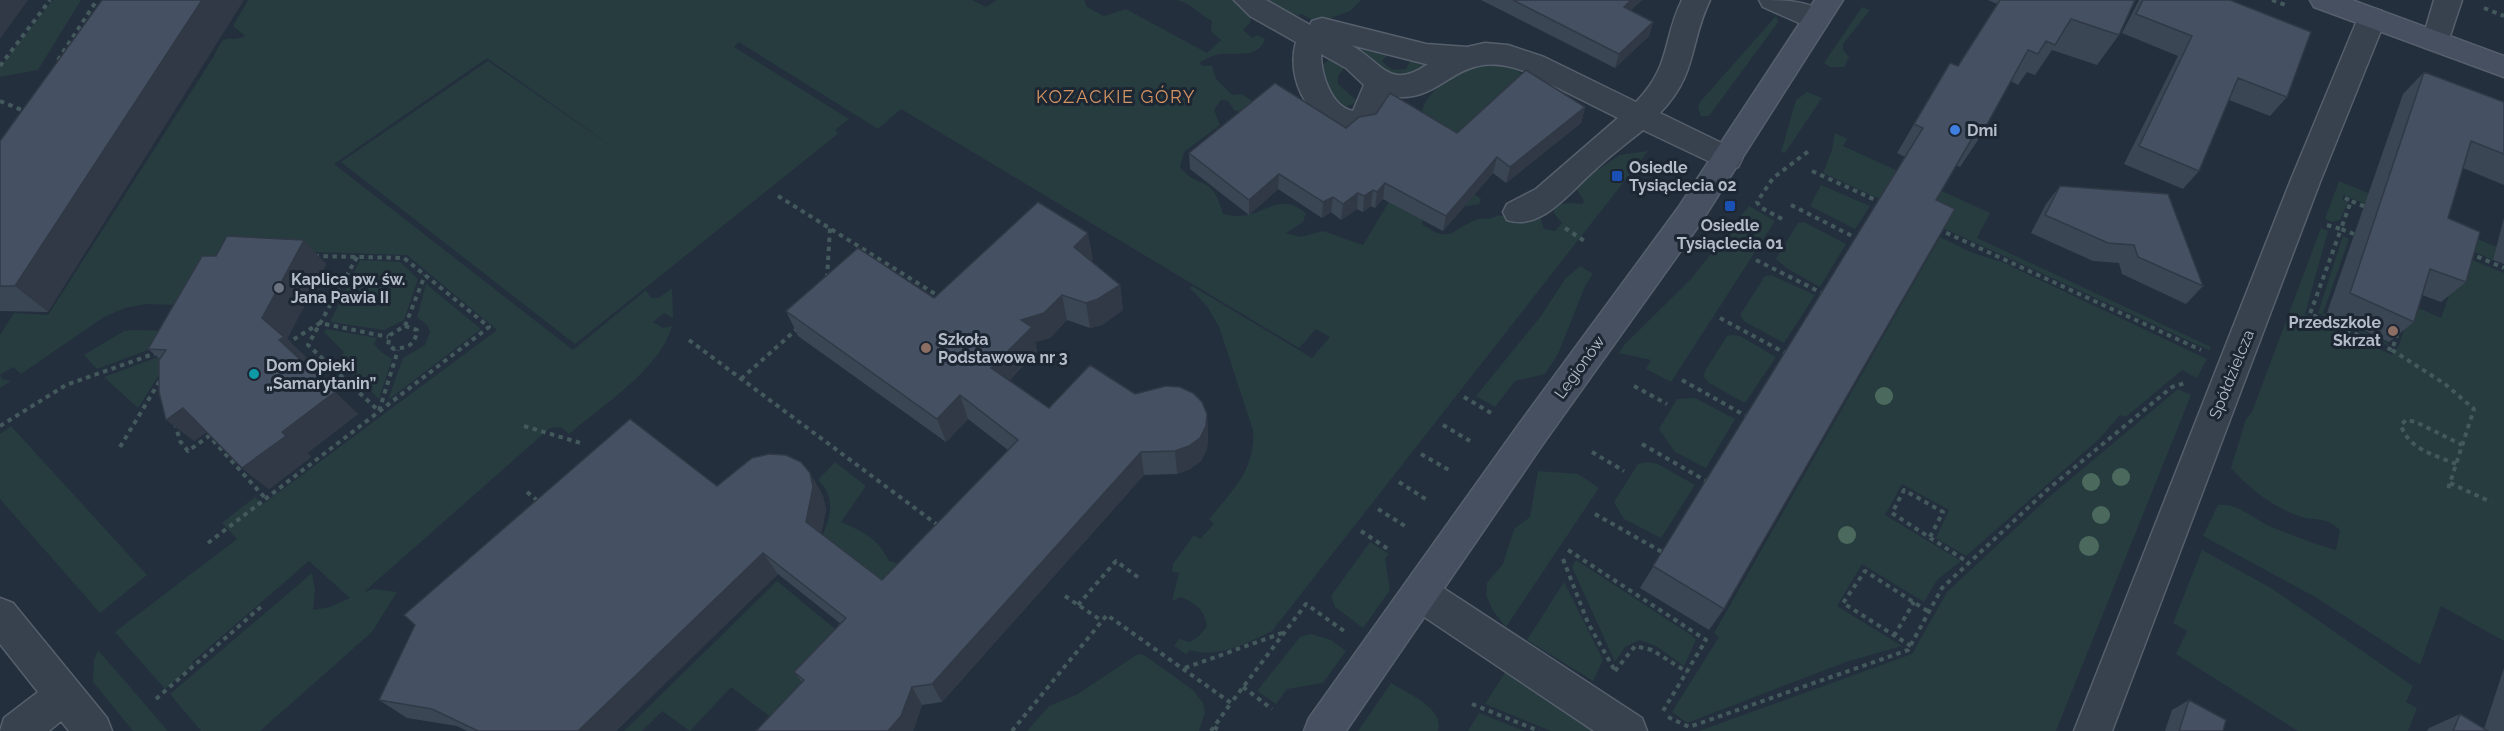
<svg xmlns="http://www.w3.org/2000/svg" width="2504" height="731" viewBox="0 0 2504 731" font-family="Raleway,sans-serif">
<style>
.green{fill:#263c3f}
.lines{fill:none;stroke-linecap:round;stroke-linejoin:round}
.street-casing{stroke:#565f6c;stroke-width:3}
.secondary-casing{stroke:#565f6c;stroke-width:3}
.path{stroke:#44595c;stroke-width:4;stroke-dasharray:4.5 4.5;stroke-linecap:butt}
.street{fill:#38414e;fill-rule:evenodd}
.secondary{fill:#465061;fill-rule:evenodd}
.tree{fill:#4b6a5d}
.wall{fill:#3b4654}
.shaded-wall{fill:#303945}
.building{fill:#455162;stroke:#303945;stroke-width:1.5}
.shop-dot{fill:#3f7fe0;stroke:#1d2633;stroke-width:2}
.transit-dot{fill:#1a4fb4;stroke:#1d2633;stroke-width:2}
.worship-dot{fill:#6b7280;stroke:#1d2633;stroke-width:2}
.education-dot{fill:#8d6e63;stroke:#1d2633;stroke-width:2}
.culture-dot{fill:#0f9aa8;stroke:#1d2633;stroke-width:2}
.labels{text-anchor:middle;stroke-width:6;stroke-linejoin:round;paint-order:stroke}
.poi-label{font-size:16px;font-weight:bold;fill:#b4bcc9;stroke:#1d2633;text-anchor:start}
.street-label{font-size:16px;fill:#b4bcc9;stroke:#1d2633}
.neighbourhood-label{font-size:18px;letter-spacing:1.5px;fill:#d59563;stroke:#1d2633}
</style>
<rect width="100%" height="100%" fill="#242f3e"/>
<path class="green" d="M53,0H81L38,70L0,77V67Z
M248,0H972L986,7L997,0H1084L1087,7L1104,16L1126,9L1207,53L1221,40L1211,31L1212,21C1200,15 1189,2 1177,0H1237L1252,14L1250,23L1243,30L1252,38L1257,35L1265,39C1258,58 1239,53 1222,54C1214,54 1206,59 1199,63L1203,66H1212L1216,79L1232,95L1242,94L1256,104L1244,113L1234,110L1228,101L1221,100L1214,110L1220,125L1184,152L1180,167C1199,191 1212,172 1223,214C1262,225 1274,187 1306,213L1303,222L1286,233L1301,237L1323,231L1363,245L1393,195L1446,173L1481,199L1479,204L1467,206L1454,205L1425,214L1422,224C1450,244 1450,231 1475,220C1483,217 1490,221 1498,215C1513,218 1525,213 1540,217L1544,229L1555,231L1562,223L1553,212L1556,205L1569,203L1582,204L1584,201L1574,185L1620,155L1648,151L1272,631C1246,643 1219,659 1190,650L1186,654L1174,646L1179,639L1190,642L1199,636L1207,626C1204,609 1196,604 1181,597L1172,601L1179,573L1172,572L1173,564L1194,535L1200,539L1214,524L1209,519C1232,491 1256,469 1253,430L1219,327L1207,306L1190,288L1192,286L1312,358L1330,337L1316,329L1299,348L901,109L878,129L739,42L734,47L849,119L835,130L839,133L575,344L341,162L488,61L620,152L487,58L334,164L573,350L646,290L651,298H659L672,288L673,318L664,313L653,322L663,328L672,326C660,369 603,405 569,434L561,427L550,428L364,592L374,589L397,592L372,632L260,731H201L170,694L312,573L315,590L313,610L330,607L350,598L309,561L192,662L194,664L165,689L115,632L237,539L222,523L255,497L263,504L497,330L407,255L247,250L203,306L146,304L125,308L104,317L21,374L13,367L0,375L2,379L11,381L0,388V335L14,313L48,315L214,56C227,28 226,45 245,36L233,26Z
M1258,0H1361L1350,11L1318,23L1302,14L1292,17Z
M1862,7L1870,10L1843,44V50L1849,57L1844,67H1830L1824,63Z
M1776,16L1778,21L1776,25L1709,116H1701L1698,107L1700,102Z
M1342,42L1393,50L1382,61C1390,70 1395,71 1406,69L1410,61L1407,54L1436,60L1413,76H1390Z
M1329,60L1351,67L1344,68L1338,76V84L1358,102L1345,107L1338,105L1316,69Z
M1475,61L1521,65L1518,71L1521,74L1530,68L1468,128L1428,149C1426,138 1420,122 1422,112C1426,90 1458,71 1475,61Z
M1807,92L1822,98L1785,153L1781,152L1796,100Z
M1835,133L1847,139L1843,146L1990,213L1977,238L2211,347L2209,350L1823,173L1832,150Z
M2339,181L2504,250H2496L2493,260L2344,195L2342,199L2348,202L2340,220L2332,222L2325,219Z
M1821,185L1870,206L1855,229L1810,206Z
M1749,206L1775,221L1671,382L1646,369L1651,360L1619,353L1625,344L1690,280Z
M1804,222L1846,244L1820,287L1788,269L1776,259L1798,223Z
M2321,228L2328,231L2305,314L2392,355L2399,345L2412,305L2441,318L2463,256L2504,273V641L2441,606L2420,665L2317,598L2203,536L2218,505C2239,502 2255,521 2274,528C2294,536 2315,544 2336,550L2340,530C2322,514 2315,523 2296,515C2270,505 2249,488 2231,468L2246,419L2252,412Z
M2343,236L2349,239L2323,313L2388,343L2387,345L2318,313Z
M1940,237L1973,253L2002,262L2207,359L2197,378L2182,370L2126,417L2120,415L2100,438L1966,556L1936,538L1949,510L1902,484L1885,515L1961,561L1937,580L1924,602L1862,564L1837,606L1902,646L1846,662L1687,723L1672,712L1719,637L1714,633Z
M360,260L400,262L418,279L404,320L384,330L330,322Z
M1580,266L1593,274L1586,284L1558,354L1545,374L1515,381L1495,407L1476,396L1541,316L1565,279Z
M1771,275L1815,295L1784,343L1745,322L1740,315L1765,276Z
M426,284L481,329L388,400L403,358L425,345L430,332L427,325L417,317Z
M326,329L377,338L374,344L381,352L392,359L379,399L345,367H340L337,362L344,352L324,332Z
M131,330L185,331L180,338L97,369L84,355L124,331Z
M1732,335L1740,336L1776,357L1745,403L1709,383L1704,377L1705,371L1727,336Z
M174,351L138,408L104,377Z
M2178,389L2191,395L2056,731H1699L1912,654L1947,592L2049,497Z
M1695,398L1735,419L1706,468L1675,452L1659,429L1677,399Z
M11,426L147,575L100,613L0,499V434Z
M835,462L866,486L841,522C865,533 877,537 889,561L909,566L890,590L822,537C831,516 836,497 818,480Z
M1647,462L1658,464L1695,485L1661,538L1624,519L1614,502L1638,464Z
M1538,471L1578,474L1599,488L1506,627L1493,611L1486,595L1487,583L1503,564L1514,529L1530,517Z
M1370,542L1389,554L1385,559L1390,590L1363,628L1335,607L1331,596Z
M2202,550L2271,588L2413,686L2406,702L2417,708L2408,731H2298L2176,654L2187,631L2173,623Z
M1576,560L1691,635L1696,640L1684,666L1656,646L1640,640L1625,647L1615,662L1572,567Z
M777,581L846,638L773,719L731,687L690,731L662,711L642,731H624Z
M1564,582L1603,660L1593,681L1527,640Z
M1311,634L1331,640L1346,651L1323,683L1287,689L1276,704L1257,691L1300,637Z
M98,650L168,731H133L93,682L94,660Z
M1138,654L1144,655L1193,690L1203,703L1205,712L1199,731H1027L1049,706L1076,695Z
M1506,671L1600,731H1551L1485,704Z
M1391,683C1407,693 1445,708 1438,731H1358Z
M1479,713L1524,731H1468Z"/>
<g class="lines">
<defs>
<path id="street" d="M1234,0H1266L1310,25L1312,21L1322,18L1426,44L1467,47L1485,43L1508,45L1544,57L1636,102C1672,65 1662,40 1682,0H1710C1689,43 1698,74 1660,113L1738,151L1742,159L1738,167L1727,170L1643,130C1627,143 1611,155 1596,169C1572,189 1542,232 1507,220L1503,212L1507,204L1536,189L1618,118L1524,71C1453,45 1447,106 1389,96L1385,111L1372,129C1322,144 1283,88 1296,42L1250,16ZM1351,45L1426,64H1428C1389,91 1383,63 1351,45ZM1321,54L1346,68L1364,85L1353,111C1331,107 1321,74 1321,54Z
M1759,0C1782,0 1817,0 1830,19L1826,26L1816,29L1806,26L1763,7Z
M2434,0H2462L2446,48L2436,51L2426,48L2422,41Z
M2372,8L2382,11L2386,18L2320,182L2112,731H2074L2290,182L2358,18L2362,11Z
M1421,577L1434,582L1642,718L1647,731H1594L1408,606L1403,594L1408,582Z
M0,598L13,603L107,718L112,731H69L61,721L49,731H0L4,718L38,692L0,644Z"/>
<path id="secondary" d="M1815,0H1843L1700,224L1543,444L1346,731H1304L1309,718L1519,424L1678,208Z
M2310,0H2352L2504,56V77L2314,7Z"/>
</defs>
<use href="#street" class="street-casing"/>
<use href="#secondary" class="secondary-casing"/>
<path class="path" d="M2272,0L2288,6
M2484,8L2504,16
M58,60L97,0
M0,66L50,0
M0,101L24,111
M1812,171L1882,203
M778,196L940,297
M2345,198L2351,201
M1791,205L1856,238
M1782,219L1760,207L1757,202L1773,178L1810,150
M2327,225L2341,229L2351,201L2366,207
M1565,228L1586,242
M1938,229L2201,350
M2354,234L2341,229L2310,314L2392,350L2398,332
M2469,253L2504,268
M357,257L308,345L379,411L398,350
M1756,260L1822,293
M827,278L830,228
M1720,318L1785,353
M405,326L417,330C415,346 408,347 394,349L388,345L390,335Z
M405,326L425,275
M689,340L939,526
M286,344L320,323L388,337
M2392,350L2445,384L2474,409L2447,492
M741,379L799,327
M1682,380L1746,416
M1634,386L1667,404
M1464,397L1491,413
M175,423L180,441L188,451L209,436L266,499
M1443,425L1470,441
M0,426L66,385L156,353
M524,426L584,444
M1642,444L1706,481
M120,447L161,379
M1592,452L1624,471
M1421,454L1449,470
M2456,464C2435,455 2408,449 2401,425L2406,420L2416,422L2462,445
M1399,482L1427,500
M2450,483L2491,502
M527,492L538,501
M1378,509L1408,528
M1595,514L1662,552
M1361,531L1391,551
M1930,537L1943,512L1904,490L1892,513L1969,563
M208,543L489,327L404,258L314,256
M1568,550L1706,640L1663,711
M1563,559L1588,623L1614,669
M1065,596L1102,621
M1078,605L1116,561L1139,578
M1894,636L1914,602
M1911,646L1843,603L1865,571L1929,612
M1185,668L1285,632
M1615,671L1635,646L1652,650L1687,672
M1243,687L1272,709
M156,699L263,605
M1472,704L1539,731
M1668,717L1689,727L1908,650L1942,588L2047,490L2172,387L2185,383
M1214,727L1220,731
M1012,731L1107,615L1231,703L1306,604L1344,631
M1211,731L1231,703"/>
<use href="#street" class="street"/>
<use href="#secondary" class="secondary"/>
</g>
<g class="tree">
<circle cx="1884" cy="396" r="9"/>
<circle cx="2121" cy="477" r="9"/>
<circle cx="2091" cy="482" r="9"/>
<circle cx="2101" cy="515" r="9"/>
<circle cx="1847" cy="535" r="9"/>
<circle cx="2089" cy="546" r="10"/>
</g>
<path class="wall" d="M1481,0H1642L1631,10L1653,22L1649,36L1615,68Z
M1988,0H2135L2119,35L2097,65L2052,50L2035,75L2027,72L2018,85L2011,81L1980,137L1960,167L1956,165L1936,200L1724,609L1709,630L1640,588L1905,157L1897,153L1914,124L1958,66L1997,4Z
M2139,0H2230L2287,97L2270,116L2229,100L2199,171L2183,189L2124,164L2178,56L2122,33Z
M2424,72L2504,102V185L2463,168L2448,218L2466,282L2441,302L2422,295L2414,322L2389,342L2327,313L2403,94Z
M1585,107L1581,123L1506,183L1493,173L1443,231L1383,199L1375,208L1371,206L1363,212L1357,209L1341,220L1331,212L1322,218L1278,189L1249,215L1190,169L1189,153L1346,128L1457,133Z
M0,141L48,312L0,311Z
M2060,186L2203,286L2186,304L2122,274L2119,263L2093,261L2031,233L2046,204Z
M2504,218V264L2493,260Z
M1093,259L1091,261L1120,285L1123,310L1102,325L1090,328L1067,320L1050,338L1035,342L1037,351L1009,381L1049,408L1135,394L1207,414L1208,437L1207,449L1201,461L1190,469L1177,474L1144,475L942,702L922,705L913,731H756L802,682L794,672L841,624L778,574L616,731H467L457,726L407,718L379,700L717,486L810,473L823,496L826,510L821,534L882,580L1008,450L968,419L946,442L798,336L786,311L934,298Z
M326,264L287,339L308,359L303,362L358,414L307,453L311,457L269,489L242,468L207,432L194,441L160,359L148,349Z
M2504,668V731H2427L2429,728L2460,714L2484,729Z
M2189,700L2223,731H2165L2172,710Z"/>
<path class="shaded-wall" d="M0,0H28L0,39Z
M202,0H244L48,312L15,286Z
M1631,0H1642L1620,21L1624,7Z
M1653,22L1649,36L1615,68L1619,54Z
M1585,107L1581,123L1506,183L1510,167Z
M1497,157L1493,173L1443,231L1446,216Z
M1279,174L1278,189L1249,215V200Z
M1385,183L1383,199L1375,208L1377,192Z
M1373,190L1371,206L1363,212L1364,196Z
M1358,193L1357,209L1341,220L1343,204Z
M1333,197L1331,212L1322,218L1323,202Z
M1088,233L1093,259L1078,273L1074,247Z
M304,240L326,264L287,339L308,359L303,363L279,340L262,318Z
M1120,285L1123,310L1102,325L1090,328L1086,303Z
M1062,295L1067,320L1050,338L1035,342L1037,351L998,392L991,368L1021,320Z
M335,392L358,414L307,453L311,457L269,489L242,468L282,432Z
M960,395L968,419L946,442L937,419Z
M183,408L210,430L194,441L166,420Z
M1207,414L1208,437L1207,449L1201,461L1190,469L1177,474L1175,451Z
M1141,452L1144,475L942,702L932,684Z
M810,473L823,496L826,510L819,543L806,522Z
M763,553L778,574L616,731H578Z
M912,687L922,705L913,731H888Z"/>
<path class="building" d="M102,0H202L15,286H0V141Z
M1513,0H1631L1624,7L1653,22L1619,54Z
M2000,0H2135L2119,35L2071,19L2055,45L2046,41L2038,54L2028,50L1980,137L1974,135L1936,200L1955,209L1724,609L1653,566L1923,128L1914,124L1950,63L1958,66Z
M2143,0H2230L2311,32L2287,97L2238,78L2199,171L2139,146L2192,36L2136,14Z
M1526,70L1585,107L1510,167L1497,157L1446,216L1385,183L1377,192L1373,190L1364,196L1358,193L1343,204L1333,197L1323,202L1279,174L1249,200L1189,153L1275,83L1346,128L1359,117L1376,114L1390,93L1457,133Z
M2424,72L2504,102V154L2471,141L2448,218L2480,232L2466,282L2430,269L2414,322L2350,293Z
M2060,186L2168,194L2203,286L2138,257L2134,245L2108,243L2045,215Z
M1038,202L1088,233L1074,247L1120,285L1098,299L1086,303L1062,295L1044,313L1021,320L1032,327L991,368L1049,408L1090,365L1135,394L1166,386L1180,387L1193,393L1202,402L1207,414L1206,426L1200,438L1189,446L1175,451L1141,452L932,684L912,687L901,716L888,731H756L804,680L794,672L846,618L763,553L578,731H478L432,709L379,700L415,625L404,615L630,419L717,486L752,458L769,454L786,455L801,462L810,473L813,487L806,522L882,580L1018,440L960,395L937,419L786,311L858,248L934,298Z
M227,236L304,240L262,318L284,337L279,340L335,392L282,432L286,436L242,468L183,408L166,420L159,392V360L166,350L148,349L202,256H216Z
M2189,700L2226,720L2223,731H2179Z
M2460,714L2488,731H2453Z"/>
<circle class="shop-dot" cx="1955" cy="130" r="6"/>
<g class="transit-dot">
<rect x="1611" y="170" width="12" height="12" rx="3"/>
<rect x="1724" y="200" width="12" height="12" rx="3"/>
</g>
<circle class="worship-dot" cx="279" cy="288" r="6"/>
<g class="education-dot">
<circle cx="2393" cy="331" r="6"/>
<circle cx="926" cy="348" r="6"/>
</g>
<circle class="culture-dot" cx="254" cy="374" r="6"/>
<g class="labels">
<g class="poi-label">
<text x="1967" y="136">Dmi</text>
<text x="1629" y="173">Osiedle<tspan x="1629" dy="18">Tysiąclecia 02</tspan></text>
<text x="1730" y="231" text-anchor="middle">Osiedle<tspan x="1730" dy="18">Tysiąclecia 01</tspan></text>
<text x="291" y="285">Kaplica pw. św.<tspan x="291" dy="18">Jana Pawia II</tspan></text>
<text x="2381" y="328" text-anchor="end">Przedszkole<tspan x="2381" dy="18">Skrzat</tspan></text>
<text x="938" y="345">Szkoła<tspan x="938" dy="18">Podstawowa nr 3</tspan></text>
<text x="266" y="371">Dom Opieki<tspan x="266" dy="18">„Samarytanin”</tspan></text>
</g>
<g class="street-label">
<text transform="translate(1579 367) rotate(-54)" y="6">Legionów</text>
<text transform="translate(2231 374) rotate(-68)" y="6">Spółdzielcza</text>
</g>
<g class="neighbourhood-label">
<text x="1116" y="103">KOZACKIE GÓRY</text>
</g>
</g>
</svg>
